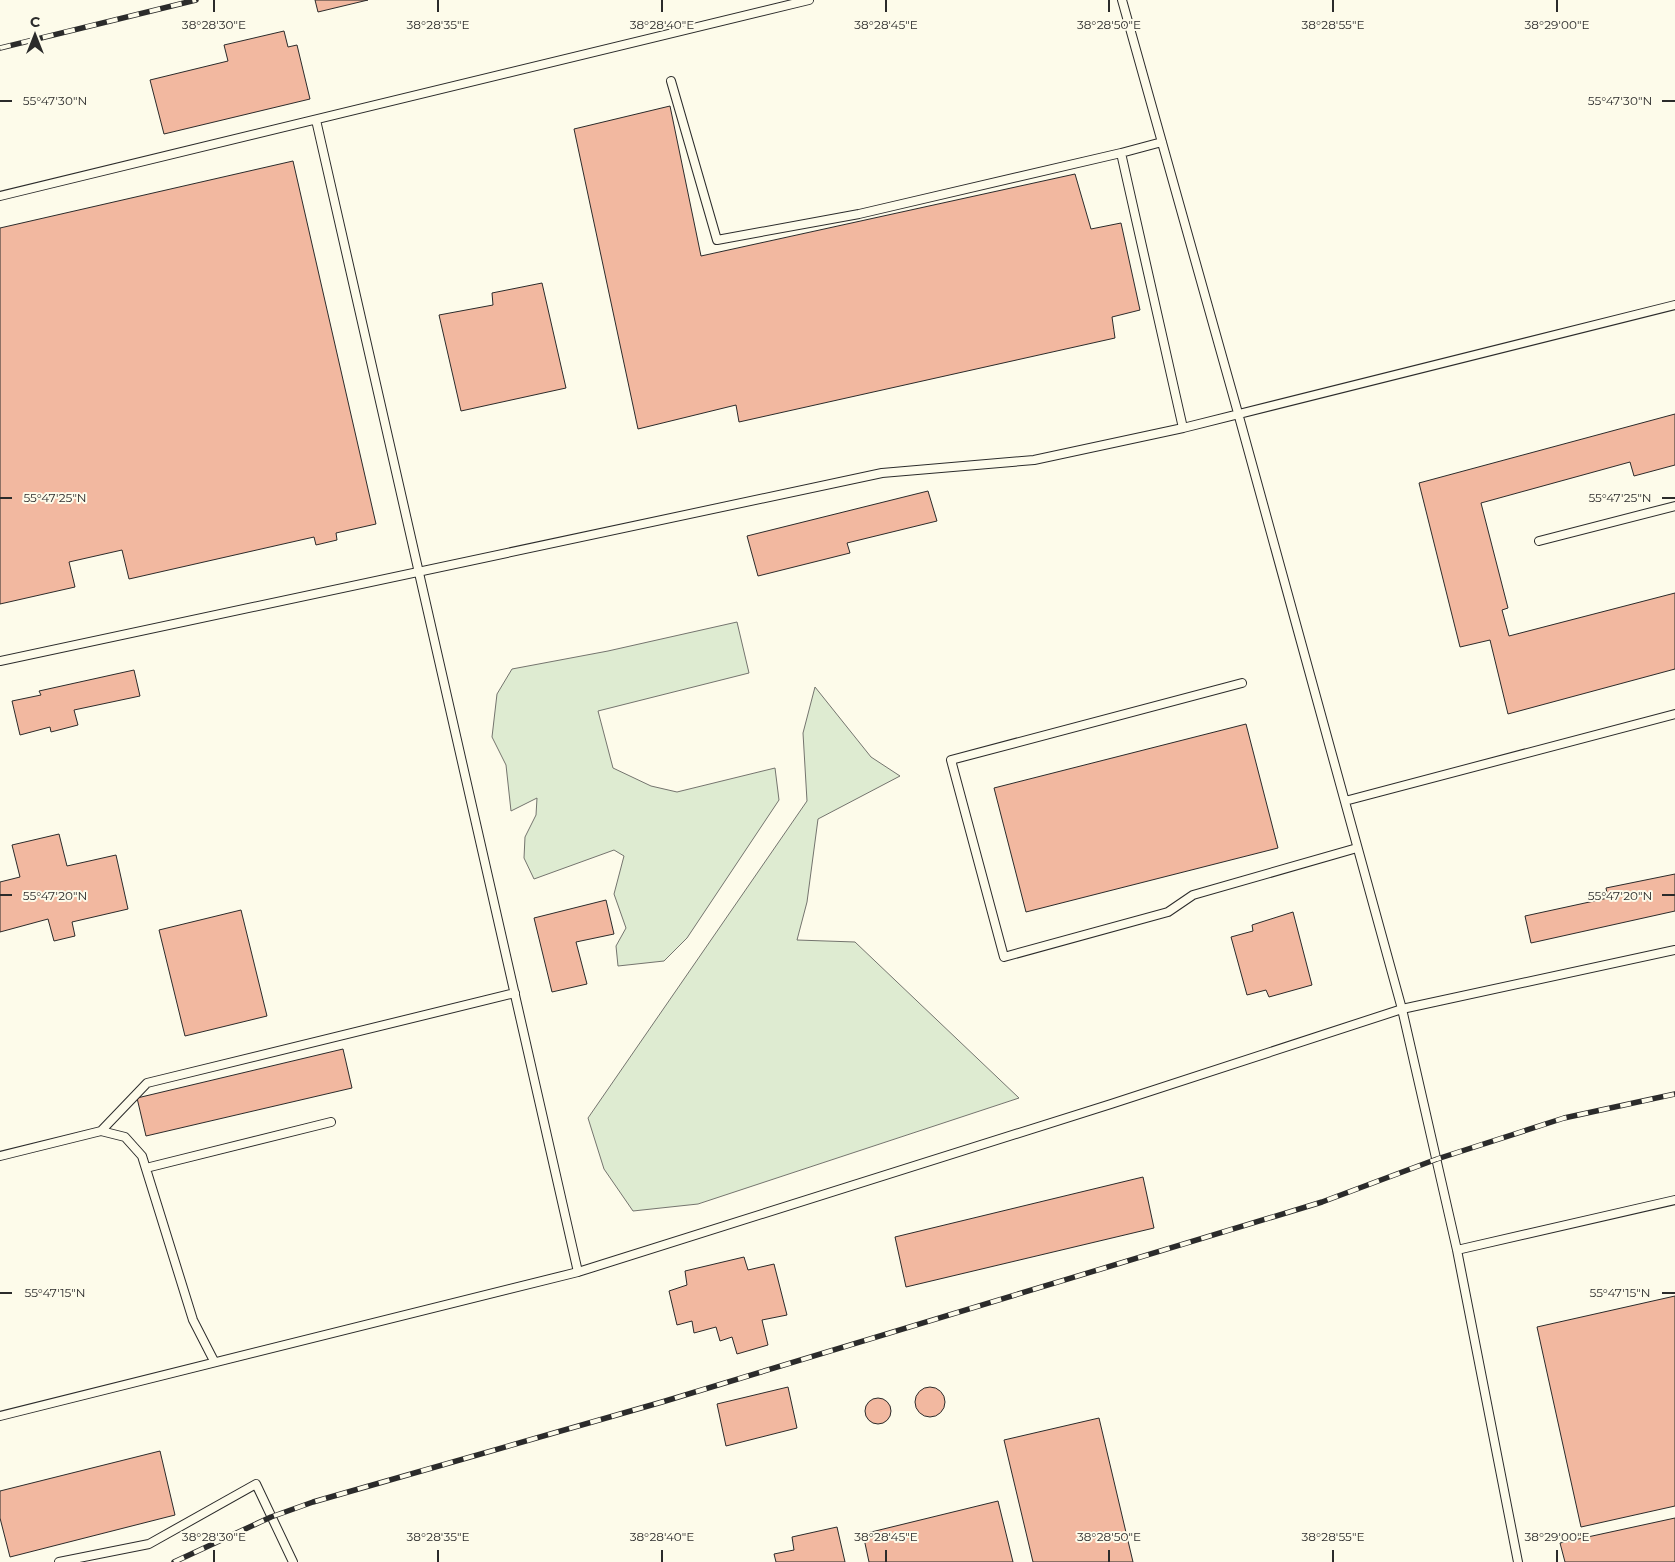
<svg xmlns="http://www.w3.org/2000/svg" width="1675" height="1562" viewBox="0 0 1675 1562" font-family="Montserrat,sans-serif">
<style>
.green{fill:#deebd1;stroke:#74746e}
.building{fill:#f2b8a0;stroke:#2b2b2b}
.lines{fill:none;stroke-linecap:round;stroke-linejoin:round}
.lane-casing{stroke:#2b2b2b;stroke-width:10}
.lane{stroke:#fdfbea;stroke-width:8}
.rail-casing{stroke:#2b2b2b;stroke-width:5.5}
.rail{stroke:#fdfbea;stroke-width:4;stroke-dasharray:11;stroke-linecap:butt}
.ticks{fill:none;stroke:#2b2b2b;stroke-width:2}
.ticks-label{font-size:12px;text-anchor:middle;fill:#2b2b2b;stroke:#fdfbea;stroke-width:4;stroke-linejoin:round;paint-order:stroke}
</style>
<rect width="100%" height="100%" fill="#fdfbea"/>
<path class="green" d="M737,622L749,673L598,711L613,768L651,786L677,792L775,768L779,800L687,938L664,961L618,966L616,946L626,928L614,894L624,856L614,850L534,879L524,858L525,837L536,815L537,798L511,811L506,765L492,737L497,694L512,669L608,651Z
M815,687L871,757L900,776L818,819L807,902L797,940L855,942L1019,1098L698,1204L633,1211L604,1169L588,1118L807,801L803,733Z"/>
<path class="building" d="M315,0H368L318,12Z
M284,31L288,47L297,45L310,99L164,134L150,80L228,61L224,45Z
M670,106L701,256L1075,174L1091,229L1121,223L1140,310L1112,317L1115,338L739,422L736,405L638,429L574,129Z
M293,161L376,524L336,533L337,540L316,545L314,537L129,579L122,550L69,562L75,587L0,604V228Z
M542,283L566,388L461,411L439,315L493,305L492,293Z
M1675,414V465L1634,476L1630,462L1481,503L1508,608L1502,610L1509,636L1675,593V669L1508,714L1490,640L1460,647L1419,483Z
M928,491L937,521L847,543L850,553L758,576L747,536Z
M134,670L140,696L74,710L78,725L51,732L50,727L20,735L12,701L41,695L39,691Z
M1246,724L1278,848L1026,912L994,788Z
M59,834L67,866L116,855L128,909L72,922L75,936L54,941L48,919L0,932V882L20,877L12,845Z
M1675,874V911L1531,943L1525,916L1608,898L1606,888Z
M606,900L614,934L576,942L587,984L552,992L534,918Z
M241,910L267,1016L185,1036L159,930Z
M1293,912L1312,985L1269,997L1266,990L1247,995L1231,937L1253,931L1252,925Z
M343,1049L352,1088L146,1136L137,1098Z
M1143,1177L1154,1228L906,1287L895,1237Z
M744,1257L748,1270L774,1264L787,1315L762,1320L768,1345L737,1354L732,1337L720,1341L716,1327L694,1333L692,1321L677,1325L669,1291L687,1285L685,1271Z
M1675,1296V1506L1581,1527L1537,1327Z
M788,1387L797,1428L726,1446L717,1404Z
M915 1402a15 15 0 1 1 30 0a15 15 0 1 1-30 0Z
M865 1411a13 13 0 1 1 26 0a13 13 0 1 1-26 0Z
M1099,1418L1133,1562H1033L1004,1440Z
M160,1451L175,1515L10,1557L0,1518V1491Z
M998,1501L1013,1562H869L863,1534Z
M1675,1518V1562H1565L1560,1543Z
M837,1527L845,1562H776L774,1554L794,1550L792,1537Z"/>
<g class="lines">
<defs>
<path id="lane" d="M1122,0L1238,413L1402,1009L1457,1250L1518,1562
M671,81L717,240L859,214L1121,153
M316,120L578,1272
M1162,142L1121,153L1183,428
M0,196L809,0
M1539,541L1675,506
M0,661L882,473L1034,460L1183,428L1675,305
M1242,683L951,760L1004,957L1168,912L1193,895L1357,848
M1345,801L1675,714
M101,1131L125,1137L142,1156L193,1320L214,1361
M0,1156L101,1131L147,1083L515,993
M146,1168L331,1122
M1457,1250L1675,1200
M0,1416L578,1272L1111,1104L1402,1009L1675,950
M59,1562L149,1544L256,1484L293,1562"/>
</defs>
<use href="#lane" class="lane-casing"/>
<use href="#lane" class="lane"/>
<defs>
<path id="rail" d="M0,48L196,0
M174,1562L271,1517L313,1502L662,1402L1322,1202L1437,1159L1564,1118L1675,1094"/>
</defs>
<use href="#rail" class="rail-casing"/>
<use href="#rail" class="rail"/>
</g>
<path class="ticks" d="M214,0V12M438,0V12M662,0V12M886,0V12M1109,0V12M1333,0V12M1557,0V12M0,101H12M1662,101H1675M0,498H12M1662,498H1675M0,895H12M1662,895H1675M0,1293H12M1662,1293H1675M214,1550V1562M438,1550V1562M662,1550V1562M886,1550V1562M1109,1550V1562M1333,1550V1562M1557,1550V1562"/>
<g class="ticks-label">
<text x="214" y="29">38°28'30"E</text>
<text x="438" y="29">38°28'35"E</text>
<text x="662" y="29">38°28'40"E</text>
<text x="886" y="29">38°28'45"E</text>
<text x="1109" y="29">38°28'50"E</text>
<text x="1333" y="29">38°28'55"E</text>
<text x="1557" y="29">38°29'00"E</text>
<text x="55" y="105">55°47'30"N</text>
<text x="1620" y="105">55°47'30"N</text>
<text x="55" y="502">55°47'25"N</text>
<text x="1620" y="502">55°47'25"N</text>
<text x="55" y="900">55°47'20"N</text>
<text x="1620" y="900">55°47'20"N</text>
<text x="55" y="1297">55°47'15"N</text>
<text x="1620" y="1297">55°47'15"N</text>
<text x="214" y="1541">38°28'30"E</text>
<text x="438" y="1541">38°28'35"E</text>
<text x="662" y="1541">38°28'40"E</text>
<text x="886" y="1541">38°28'45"E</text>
<text x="1109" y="1541">38°28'50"E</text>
<text x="1333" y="1541">38°28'55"E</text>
<text x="1557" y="1541">38°29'00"E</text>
</g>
<g transform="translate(35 35)" stroke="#fdfbea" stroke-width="4" paint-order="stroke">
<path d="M0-4L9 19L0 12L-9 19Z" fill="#2b2b2b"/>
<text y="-8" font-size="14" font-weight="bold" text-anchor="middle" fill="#2b2b2b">С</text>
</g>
</svg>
